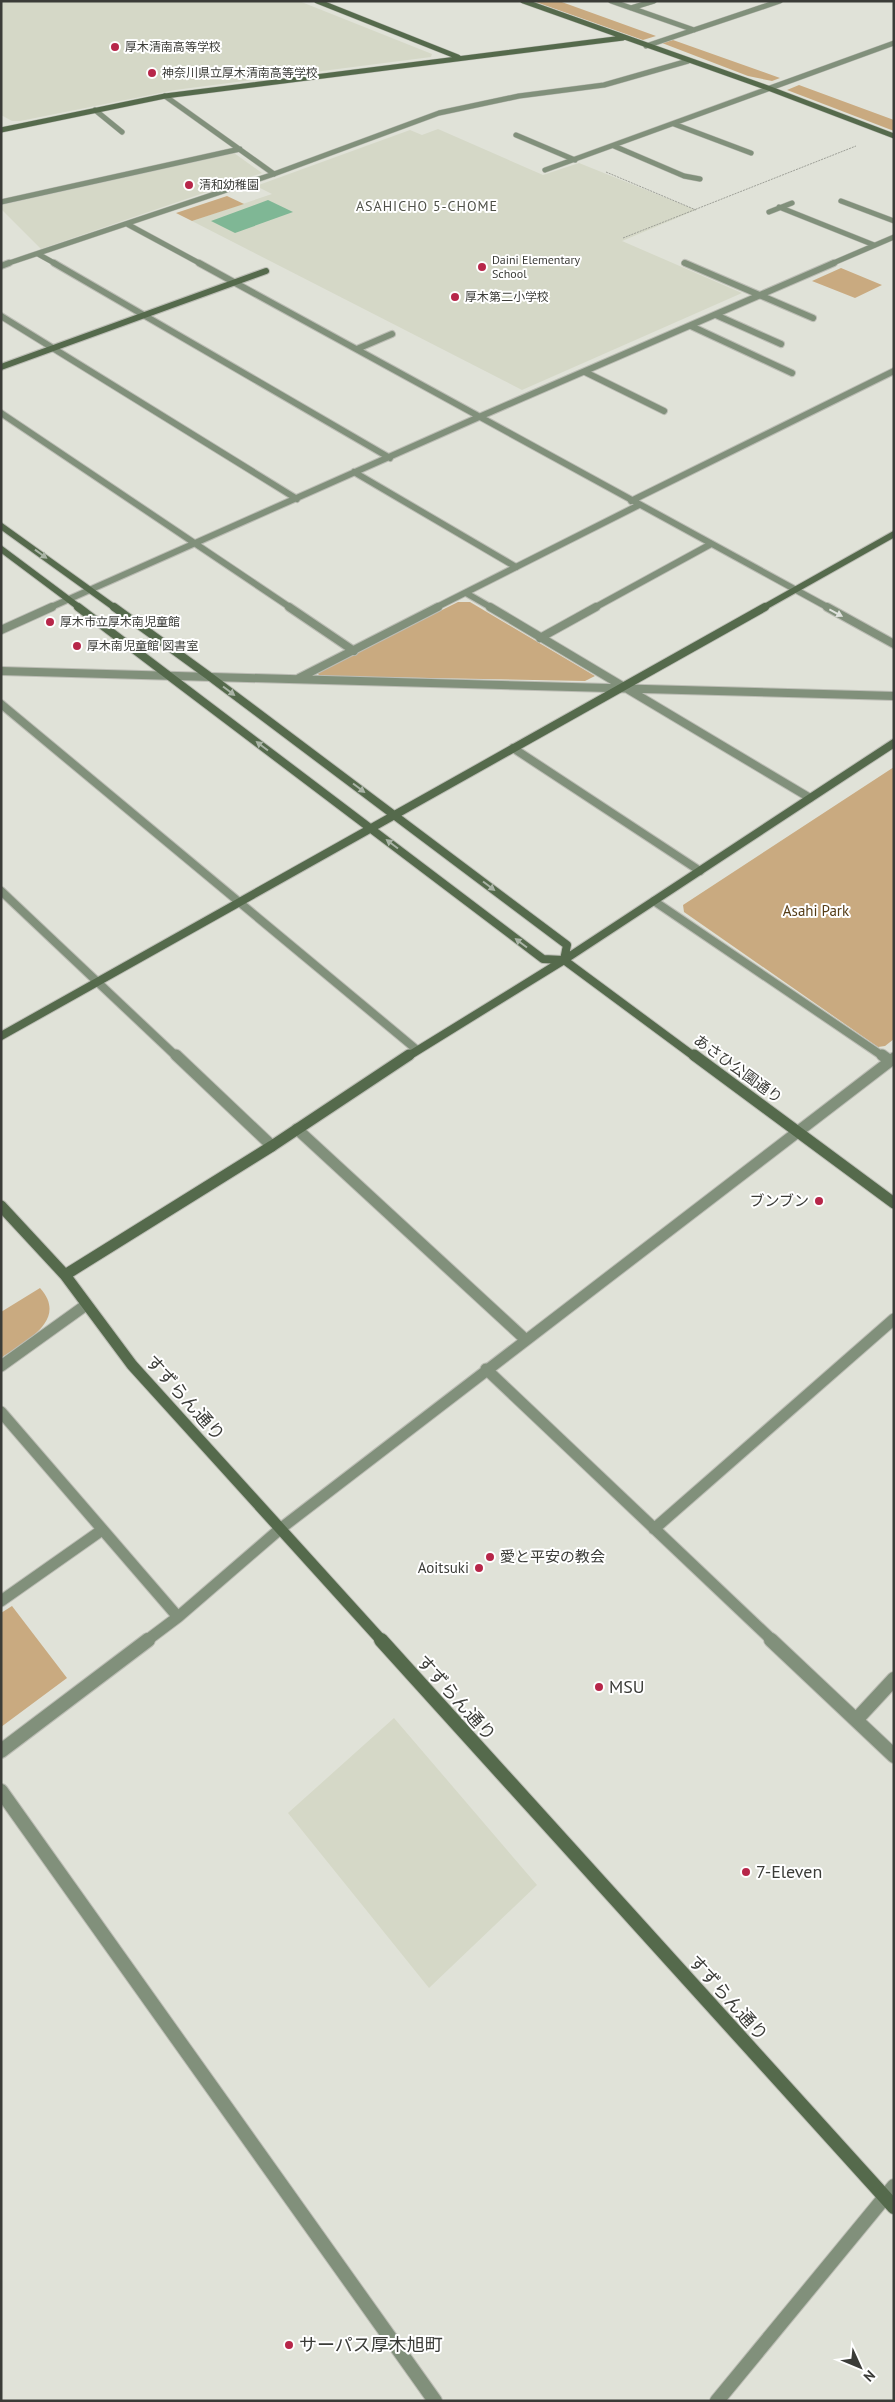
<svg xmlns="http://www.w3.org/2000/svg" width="895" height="2402" viewBox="0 0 895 2402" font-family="'PT Sans','Noto Sans JP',sans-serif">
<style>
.built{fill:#d5d8c7}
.green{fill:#c9aa80}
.water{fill:#7fb795}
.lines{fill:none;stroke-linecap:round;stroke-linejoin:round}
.lane-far3-casing{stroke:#bcbdb5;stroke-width:6}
.lane-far2-casing{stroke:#bcbdb5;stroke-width:8}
.lane-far1-casing{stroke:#bcbdb5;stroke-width:10}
.lane-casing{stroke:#bcbdb5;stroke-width:13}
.street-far4-casing{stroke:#bcbdb5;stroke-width:6}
.street-far3-casing{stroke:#bcbdb5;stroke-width:8}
.street-far2-casing{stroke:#bcbdb5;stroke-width:10}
.street-far1-casing{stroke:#bcbdb5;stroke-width:13}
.street-casing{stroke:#bcbdb5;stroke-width:16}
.secondary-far4-casing{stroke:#bcbdb5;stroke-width:6}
.secondary-far3-casing{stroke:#bcbdb5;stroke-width:8}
.secondary-far2-casing{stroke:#bcbdb5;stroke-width:10}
.secondary-far1-casing{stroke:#bcbdb5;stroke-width:13}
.secondary-casing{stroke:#bcbdb5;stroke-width:16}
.path{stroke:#9d9f97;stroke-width:1;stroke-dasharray:2 1;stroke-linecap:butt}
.lane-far3{stroke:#81907b;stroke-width:5}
.lane-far2{stroke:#81907b;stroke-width:6}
.lane-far1{stroke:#81907b;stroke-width:8}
.lane{stroke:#81907b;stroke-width:11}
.street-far4{stroke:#81907b;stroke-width:5}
.street-far3{stroke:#81907b;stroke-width:6}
.street-far2{stroke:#81907b;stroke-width:8}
.street-far1{stroke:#81907b;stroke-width:11}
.street{stroke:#81907b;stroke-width:14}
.secondary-far4{stroke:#556a4c;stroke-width:5}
.secondary-far3{stroke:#556a4c;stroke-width:6}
.secondary-far2{stroke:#556a4c;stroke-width:8}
.secondary-far1{stroke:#556a4c;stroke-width:11}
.secondary{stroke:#556a4c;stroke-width:14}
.oneway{fill:#aab4a6}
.oneway2{fill:#e0e3de}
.poi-dot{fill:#b72649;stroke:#fff;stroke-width:2}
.labels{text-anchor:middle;stroke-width:4;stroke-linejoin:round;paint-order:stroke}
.far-poi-label{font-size:12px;fill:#3b3c38;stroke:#fff;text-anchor:start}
.far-neighbourhood-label{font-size:14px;letter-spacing:1px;fill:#4e5047;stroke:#fff}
.park-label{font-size:15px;fill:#553c16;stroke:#fff}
.street-label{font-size:15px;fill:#3b3c38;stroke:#fff}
.poi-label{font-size:15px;fill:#3b3c38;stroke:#fff;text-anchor:end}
.near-street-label{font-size:18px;fill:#3b3c38;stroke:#fff}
.near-poi-label{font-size:18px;fill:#3b3c38;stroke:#fff;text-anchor:start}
</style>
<rect width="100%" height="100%" fill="#e0e2d8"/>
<path class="built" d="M1,1H299L432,54L431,57L175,90L20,121H12L1,115Z
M438,129L543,175L579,163L696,210L622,241L742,293L522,390L192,221L272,194L256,186L410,130L422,135Z
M234,153L262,173L41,249L1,209V205Z
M394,1718L537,1885L429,1988L288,1813Z"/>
<path class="green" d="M533,1H559L656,36L643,40Z
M673,40L780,78L772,81L748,76L662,43Z
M799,85L894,120V131L787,90Z
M227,196L244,204L192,221L176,213Z
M841,268L882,285L855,298L812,281Z
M458,602H470L595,676L585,681L321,676L316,673Z
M894,767V1039L885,1046L878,1047L684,912L683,905Z
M40,1288C69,1320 25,1342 1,1358V1312Z
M12,1606L67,1678L1,1727V1613Z"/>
<path class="water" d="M268,200L293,212L235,233L211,221Z"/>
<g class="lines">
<defs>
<path id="lane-far3" d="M95,110L122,132
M674,124L751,153
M516,135L575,160
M614,146L684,176L700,179
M841,201L894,221
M779,207L874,245
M769,212L792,203
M684,263L687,264"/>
<path id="lane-far2" d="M685,263L813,318
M716,315L781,344
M691,326L792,373
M585,372L664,411
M516,567L639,505
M594,608L711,544"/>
<path id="lane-far1" d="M540,638L596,607"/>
<path id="lane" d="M1,1601L102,1530"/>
<path id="street-far4" d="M611,1L694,30
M631,8L654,1
M646,46L780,1
M165,96L274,174
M545,170L894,43
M1,202L240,149
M127,224L201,264
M38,254L56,264
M6,264L274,174L439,113L519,96L604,85L688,61
M831,264L894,237"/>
<path id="street-far3" d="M54,263L390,458
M199,263L829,608
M1,266L9,263
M1,316L297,499
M357,349L392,334
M1,413L291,608
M354,472L516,567L435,608
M631,501L894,371
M466,593L492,608
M49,608L479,417L834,263"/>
<path id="street-far2" d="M289,607L354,651
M490,607L810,798
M827,607L894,644
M1,630L52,607
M1,671L894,696
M299,678L438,607
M1,704L417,1050
M513,748L700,871
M1,891L177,1057
M654,901L884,1057"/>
<path id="street-far1" d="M176,1055L272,1146
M882,1055L890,1061
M297,1129L526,1340
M1,1366L86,1305
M486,1369L773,1641
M1,1412L178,1617
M654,1529L894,1319
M146,1641L178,1617L280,1529L894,1058"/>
<path id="street" d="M771,1640L894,1756
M856,1720L894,1679
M1,1751L148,1640
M1,1791L435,2401
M717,2401L894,2186"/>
<path id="secondary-far4" d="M317,1L458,57
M523,1L768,88L894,136
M1,130L165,96L623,38"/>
<path id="secondary-far3" d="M1,367L266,271
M1,526L115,608
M1,549L80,608
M763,608L894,534"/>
<path id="secondary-far2" d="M78,607L543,959L563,960
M114,607L209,676L567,945L564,960
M564,960L695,1057
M1,1036L765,607
M407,1057L564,960L894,743"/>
<path id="secondary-far1" d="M694,1055L894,1203
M1,1206L65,1275L132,1365L382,1641
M65,1275L272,1146L409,1055"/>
<path id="secondary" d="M381,1640L894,2207"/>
</defs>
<use href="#lane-far3" class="lane-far3-casing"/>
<use href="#lane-far2" class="lane-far2-casing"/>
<use href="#lane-far1" class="lane-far1-casing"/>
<use href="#lane" class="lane-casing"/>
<use href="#street-far4" class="street-far4-casing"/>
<use href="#street-far3" class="street-far3-casing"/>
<use href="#street-far2" class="street-far2-casing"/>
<use href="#street-far1" class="street-far1-casing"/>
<use href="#street" class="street-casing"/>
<use href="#secondary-far4" class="secondary-far4-casing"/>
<use href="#secondary-far3" class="secondary-far3-casing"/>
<use href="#secondary-far2" class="secondary-far2-casing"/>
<use href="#secondary-far1" class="secondary-far1-casing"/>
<use href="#secondary" class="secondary-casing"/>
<path class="path" d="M606,172L696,210
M623,238L856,146"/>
<use href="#lane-far3" class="lane-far3"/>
<use href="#lane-far2" class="lane-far2"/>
<use href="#lane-far1" class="lane-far1"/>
<use href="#lane" class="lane"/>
<use href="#street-far4" class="street-far4"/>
<use href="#street-far3" class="street-far3"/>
<use href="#street-far2" class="street-far2"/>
<use href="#street-far1" class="street-far1"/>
<use href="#street" class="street"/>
<use href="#secondary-far4" class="secondary-far4"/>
<use href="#secondary-far3" class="secondary-far3"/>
<use href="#secondary-far2" class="secondary-far2"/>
<use href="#secondary-far1" class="secondary-far1"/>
<use href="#secondary" class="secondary"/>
</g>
<defs><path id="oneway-solid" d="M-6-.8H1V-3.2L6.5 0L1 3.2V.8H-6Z" transform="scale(1.25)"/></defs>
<g class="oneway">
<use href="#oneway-solid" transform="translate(41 554) rotate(36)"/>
<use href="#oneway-solid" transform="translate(229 691) rotate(37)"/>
<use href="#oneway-solid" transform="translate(262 746) rotate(-143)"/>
<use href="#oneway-solid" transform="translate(359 788) rotate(37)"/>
<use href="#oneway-solid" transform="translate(392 844) rotate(-143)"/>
<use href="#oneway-solid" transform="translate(489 886) rotate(37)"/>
<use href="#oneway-solid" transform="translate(521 943) rotate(-143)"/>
</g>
<use class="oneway2" href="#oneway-solid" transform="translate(836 613) rotate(28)"/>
<g class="poi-dot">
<circle cx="115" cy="47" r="5"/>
<circle cx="152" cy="73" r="5"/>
<circle cx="189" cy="185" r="5"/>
<circle cx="482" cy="267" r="5"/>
<circle cx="455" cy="297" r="5"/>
<circle cx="50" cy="622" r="5"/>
<circle cx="77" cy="646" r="5"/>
<circle cx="819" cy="1201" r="5"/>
<circle cx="490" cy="1557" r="5"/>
<circle cx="479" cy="1568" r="5"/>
<circle cx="599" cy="1687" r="5"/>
<circle cx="746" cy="1872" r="5"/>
<circle cx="289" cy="2345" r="5"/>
</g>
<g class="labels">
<g class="far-poi-label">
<text x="125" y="51">厚木清南高等学校</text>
<text x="162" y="77">神奈川県立厚木清南高等学校</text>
<text x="199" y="189">清和幼稚園</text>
<text x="492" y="264">Daini Elementary<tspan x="492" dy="14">School</tspan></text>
<text x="465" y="301">厚木第二小学校</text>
<text x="60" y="626">厚木市立厚木南児童館</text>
<text x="87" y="650">厚木南児童館 図書室</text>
</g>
<g class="far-neighbourhood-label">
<text x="427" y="211">ASAHICHO 5-CHOME</text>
</g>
<g class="park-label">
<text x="816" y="916">Asahi Park</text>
</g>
<g class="street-label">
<text transform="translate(738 1069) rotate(36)" y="5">あさひ公園通り</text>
</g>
<g class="poi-label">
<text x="809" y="1206">ブンブン</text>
<text x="500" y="1562" text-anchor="start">愛と平安の教会</text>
<text x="469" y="1573">Aoitsuki</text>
</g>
<g class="near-street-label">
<text transform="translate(185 1398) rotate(48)" y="6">すずらん通り</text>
<text transform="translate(456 1698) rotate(48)" y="6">すずらん通り</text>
<text transform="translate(728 1998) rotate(48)" y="6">すずらん通り</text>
</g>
<g class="near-poi-label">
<text x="609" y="1693">MSU</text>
<text x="756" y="1878">7-Eleven</text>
<text x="299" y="2351">サーパス厚木旭町</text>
</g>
</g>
<rect width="895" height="2402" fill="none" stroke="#3b3c38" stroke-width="5"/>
<g transform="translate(860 2367) rotate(134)" stroke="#ffffff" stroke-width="4" paint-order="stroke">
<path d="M0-4L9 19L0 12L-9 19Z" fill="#3b3c38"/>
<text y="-8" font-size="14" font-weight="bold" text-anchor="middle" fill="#3b3c38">N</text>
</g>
</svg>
